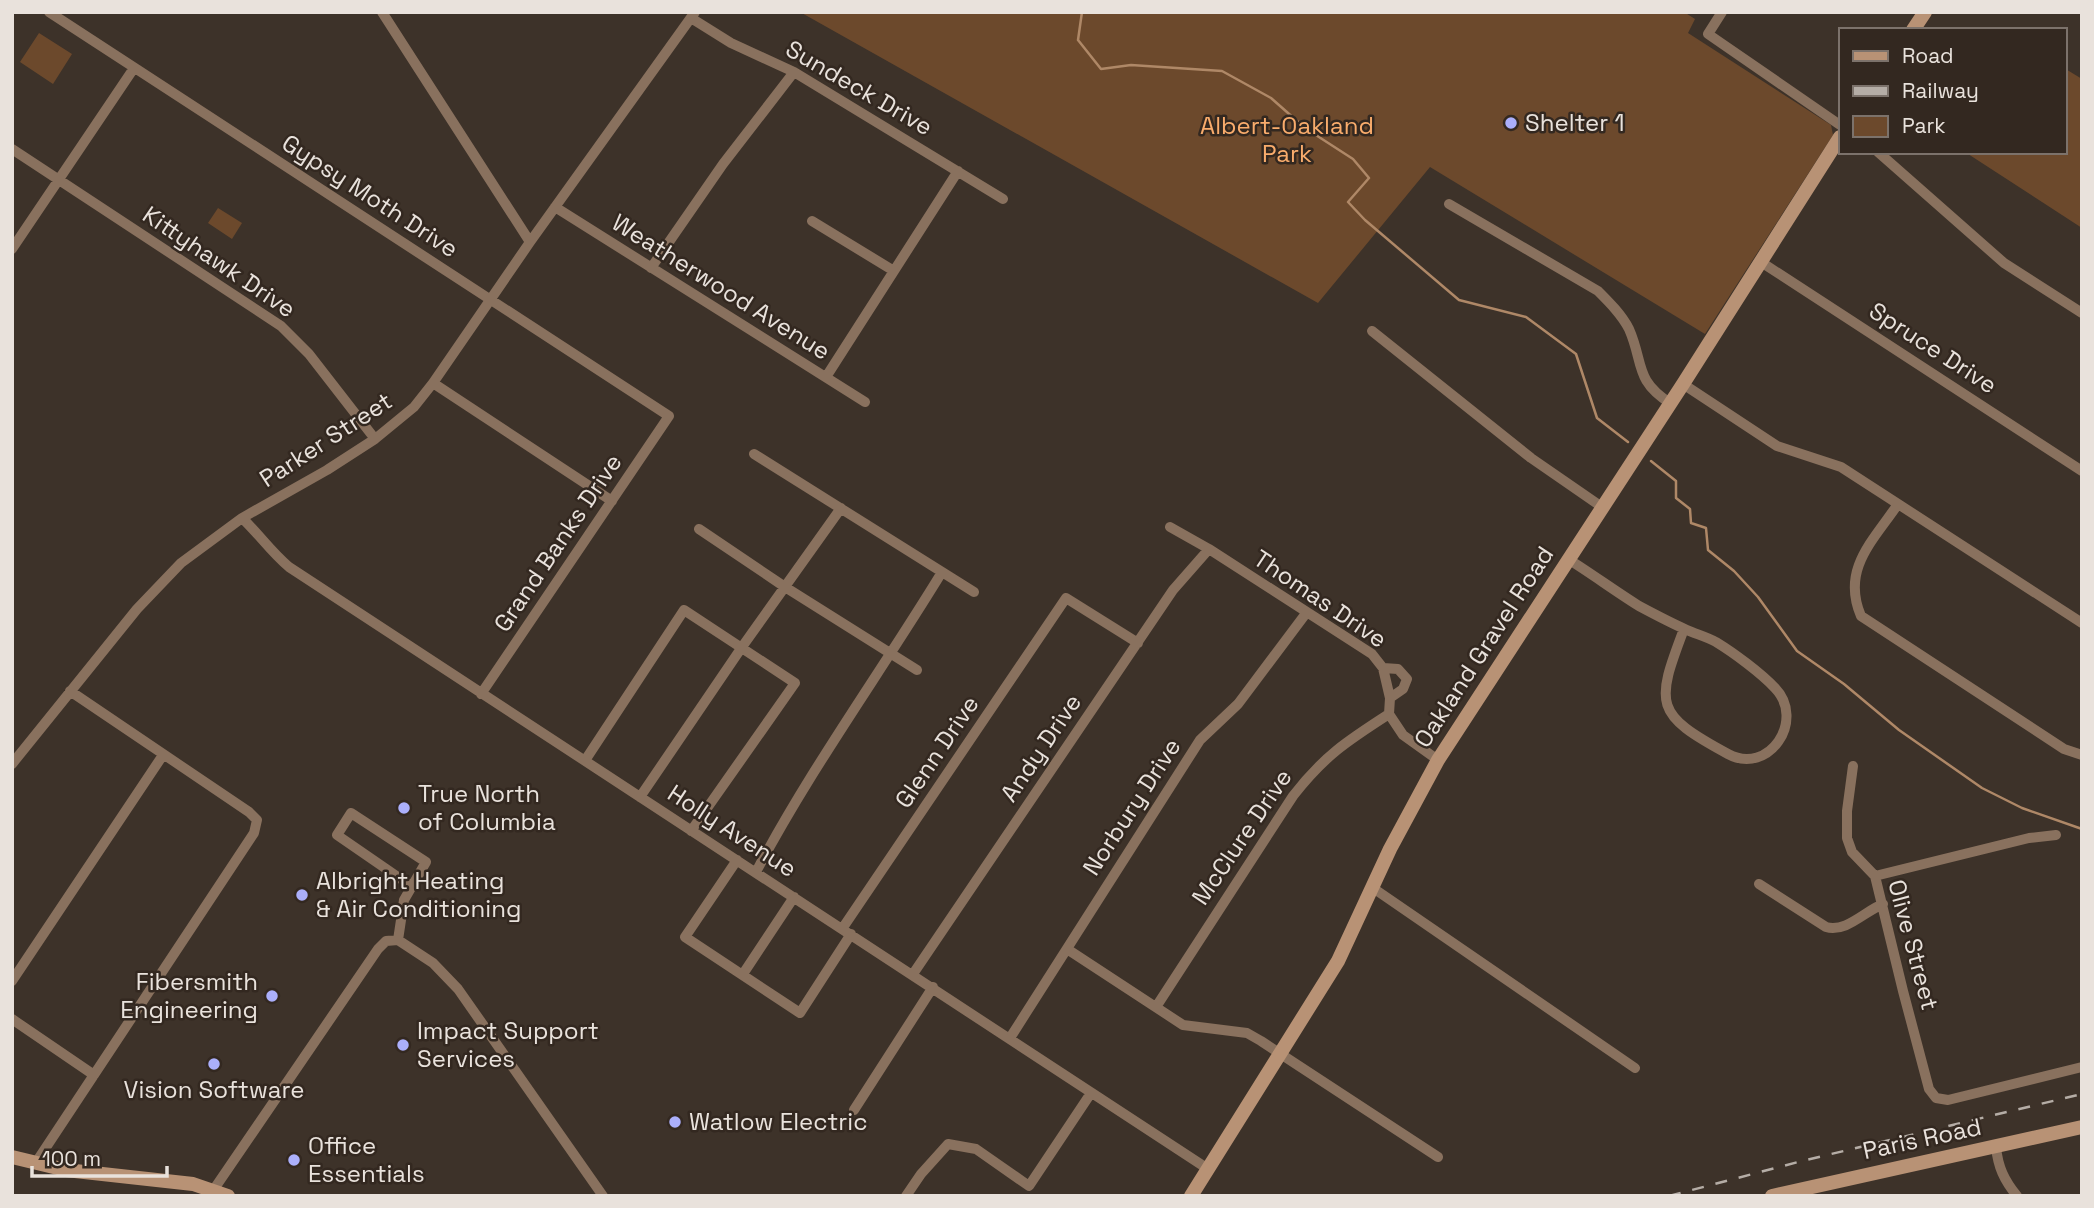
<svg xmlns="http://www.w3.org/2000/svg" width="2094" height="1208" viewBox="0 0 2094 1208" font-family="'Space Grotesk',sans-serif">
<style>
.green{fill:#6c492c}
.lines{fill:none;stroke-linecap:round;stroke-linejoin:round}
.stream{stroke:#af8867;stroke-width:2.5}
.street{stroke:#89715e;stroke-width:10}
.secondary{stroke:#b89275;stroke-width:14}
.rail{stroke:#b5ada6;stroke-width:2.5;stroke-dasharray:12 12;stroke-linecap:butt}
.poi-dot{fill:#abaffb;stroke:#332820;stroke-width:2.5}
.labels{text-anchor:middle;stroke-width:5;stroke-linejoin:round;paint-order:stroke}
.street-label{font-size:24px;fill:#e9e2dc;stroke:#332820}
.poi-label{font-size:24px;fill:#e9e2dc;stroke:#332820;text-anchor:start}
.park-label{font-size:24px;fill:#f9ac6c;stroke:#332820}
</style>
<rect width="100%" height="100%" fill="#3d3229"/>
<path class="green" d="M800,12H1684L1695,19L1688,33L1831,125L1833,135L1705,334L1430,167L1318,303Z
M39,33L72,54L53,84L20,62Z
M2064,68L2082,79V228L1965,152H2064Z
M218,208L242,223L232,239L208,223Z"/>
<g class="lines">
<path class="stream" d="M1082,12L1078,40L1101,69L1131,65L1222,71L1271,98L1305,128L1353,159L1369,178L1348,202L1365,220L1459,300L1526,317L1576,354L1597,418L1628,442
M1651,461L1676,481V498L1690,509L1691,523L1706,528L1708,550L1734,571L1758,597L1797,651L1844,684L1899,730L1982,788L2022,808L2082,829"/>
<path class="street" d="M49,12L669,416L481,694
M382,12L530,242
M1722,12L1708,34L1840,125
M691,18L731,43L794,72L1003,199
M12,149L281,326L309,354L375,439
M1878,152L2004,263L2082,313
M1449,204L1598,291C1609,302 1622,315 1629,329C1644,363 1634,380 1670,403
M555,207L865,402
M812,221L894,271
M12,249L134,68
M1761,262L2082,471
M651,268L723,164L794,72
M1372,331L1531,458L1602,507
M826,377L958,171
M433,383L612,501
M1683,384L1777,446L1841,467L2082,623
M754,454L974,592
M1898,504C1873,541 1841,569 1861,616L2064,749L2082,755
M242,518C259,534 271,552 289,567L1208,1169
M1170,527L1209,549L1372,654L1383,668L1390,698L1389,714L1403,735L1438,760
M699,529L785,587L917,670
M1568,559C1592,574 1615,591 1639,606C1654,614 1671,623 1687,630C1696,634 1707,637 1716,642C1734,653 1761,673 1775,688C1806,720 1769,776 1728,754C1654,714 1655,705 1684,629
M1383,668L1398,669L1407,679L1403,689L1390,698
M586,759L684,610L795,683L691,831
M12,764L137,609L181,563L242,518L327,470L375,439L414,407L433,383L530,242L695,12
M1853,766L1847,811V838L1852,852L1875,876L1903,991L1929,1089L1936,1098L1948,1100L2082,1067
M640,797L742,647L841,508
M737,860L685,937L800,1013L851,934
M756,872C811,768 881,672 942,572
M1875,876L2029,838L2056,835
M1759,884L1826,927C1846,933 1865,911 1883,904
M1373,888L1635,1068
M842,929L1066,598L1138,643
M398,940L404,900L426,862L351,813L337,835L411,886
M1067,949L1183,1025L1247,1033L1261,1041L1438,1157
M743,974L794,897
M913,974L1173,590L1209,549
M12,981L163,755
M1156,1007L1293,796C1324,756 1347,741 1389,714
M12,1019L94,1075
M1010,1038L1200,740L1238,704L1307,612
M854,1110L933,987
M1996,1147C1998,1167 2004,1180 2017,1196
M35,1164L254,833L257,820L249,812L70,691
M210,1195L378,949L386,941L398,940L433,963L458,989L603,1196
M906,1196L921,1174L948,1144L976,1149L1029,1186L1091,1093"/>
<path class="secondary" d="M1913,30L1925,12
M12,1157L66,1170L193,1184L228,1196
M1191,1196L1338,961L1390,849L1438,760L1683,384L1840,137
M1772,1196L2082,1127"/>
<path class="rail" d="M1669,1196L1802,1161L2082,1094"/>
</g>
<g class="poi-dot">
<circle cx="1511" cy="123" r="7"/>
<circle cx="404" cy="808" r="7"/>
<circle cx="302" cy="895" r="7"/>
<circle cx="272" cy="996" r="7"/>
<circle cx="403" cy="1045" r="7"/>
<circle cx="214" cy="1064" r="7"/>
<circle cx="675" cy="1122" r="7"/>
<circle cx="294" cy="1160" r="7"/>
</g>
<g class="labels">
<g class="street-label">
<text transform="translate(859 88) rotate(30)" y="8">Sundeck Drive</text>
<text transform="translate(370 196) rotate(33)" y="8">Gypsy Moth Drive</text>
<text transform="translate(219 262) rotate(34)" y="8">Kittyhawk Drive</text>
<text transform="translate(721 287) rotate(32)" y="8">Weatherwood Avenue</text>
<text transform="translate(1933 348) rotate(33)" y="8">Spruce Drive</text>
<text transform="translate(326 440) rotate(-33)" y="8">Parker Street</text>
<text transform="translate(558 543) rotate(-56)" y="8">Grand Banks Drive</text>
<text transform="translate(1320 599) rotate(34)" y="8">Thomas Drive</text>
<text transform="translate(1484 647) rotate(-57)" y="8">Oakland Gravel Road</text>
<text transform="translate(1041 748) rotate(-56)" y="8">Andy Drive</text>
<text transform="translate(937 752) rotate(-56)" y="8">Glenn Drive</text>
<text transform="translate(1132 807) rotate(-57)" y="8">Norbury Drive</text>
<text transform="translate(732 831) rotate(33)" y="8">Holly Avenue</text>
<text transform="translate(1242 837) rotate(-56)" y="8">McClure Drive</text>
<text transform="translate(1913 945) rotate(75)" y="8">Olive Street</text>
<text transform="translate(1922 1139) rotate(-12)" y="8">Paris Road</text>
</g>
<g class="poi-label">
<text x="1525" y="131">Shelter 1</text>
<text x="418" y="802">True North<tspan x="418" dy="28">of Columbia</tspan></text>
<text x="316" y="889">Albright Heating<tspan x="316" dy="28">&amp; Air Conditioning</tspan></text>
<text x="258" y="990" text-anchor="end">Fibersmith<tspan x="258" dy="28">Engineering</tspan></text>
<text x="417" y="1039">Impact Support<tspan x="417" dy="28">Services</tspan></text>
<text x="214" y="1098" text-anchor="middle">Vision Software</text>
<text x="689" y="1130">Watlow Electric</text>
<text x="308" y="1154">Office<tspan x="308" dy="28">Essentials</tspan></text>
</g>
<g class="park-label">
<text x="1287" y="134">Albert-Oakland<tspan x="1287" dy="28">Park</tspan></text>
</g>
</g>
<rect width="2094" height="1208" fill="none" stroke="#e9e2dc" stroke-width="28"/>
<rect x="1839" y="28" width="228" height="126" fill="#332820" stroke="#7c726b" stroke-width="2"/>
<rect x="1853" y="51" width="35" height="10" fill="#b89275" stroke="#7c726b" stroke-width="2"/>
<text x="1902" y="63" font-size="21" fill="#e9e2dc">Road</text>
<rect x="1853" y="86" width="35" height="10" fill="#b5ada6" stroke="#7c726b" stroke-width="2"/>
<text x="1902" y="98" font-size="21" fill="#e9e2dc">Railway</text>
<rect x="1853" y="116" width="35" height="21" fill="#6c492c" stroke="#7c726b" stroke-width="2"/>
<text x="1902" y="133" font-size="21" fill="#e9e2dc">Park</text>
<path d="M32 1166v10h135v-10" fill="none" stroke="#e9e2dc" stroke-width="3.5"/>
<text x="42" y="1166" font-size="21" fill="#e9e2dc" stroke="#332820" stroke-width="5" paint-order="stroke">100 m</text>
</svg>
